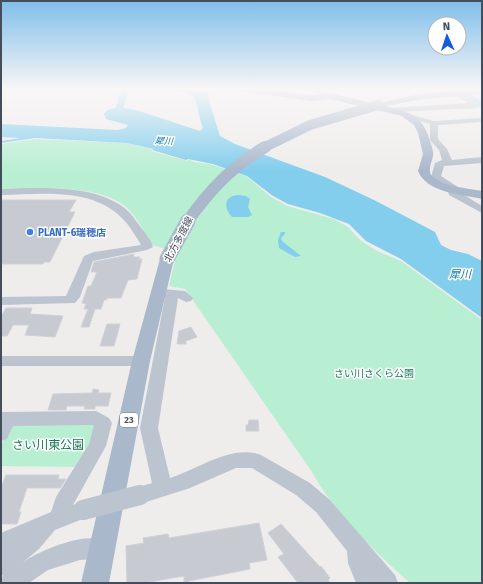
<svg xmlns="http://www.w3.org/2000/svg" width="483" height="584" viewBox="0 0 483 584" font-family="'Fira Sans','Noto Sans JP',sans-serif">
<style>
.green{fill:#b8efd2}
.water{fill:#83cded}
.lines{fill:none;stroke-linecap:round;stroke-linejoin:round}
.river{fill:#83cded;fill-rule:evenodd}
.building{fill:#c8cad2;stroke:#cfd1d8}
.minor{fill:#bcc5cf;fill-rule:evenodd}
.major{fill:#aab8cc;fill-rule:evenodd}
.minor-bridge{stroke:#bcc5cf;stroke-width:20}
.major-bridge-far2{stroke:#aab8cc;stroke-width:10}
.major-bridge-far1{stroke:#aab8cc;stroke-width:12}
.major-bridge{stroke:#aab8cc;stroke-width:15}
.shop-dot{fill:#3f7fe0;stroke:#fff;stroke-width:1.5}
.labels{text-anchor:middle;stroke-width:3;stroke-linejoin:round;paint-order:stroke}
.far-water-label{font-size:9px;font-style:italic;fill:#0977a7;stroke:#fff}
.shield{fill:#fff;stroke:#7c828b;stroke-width:1}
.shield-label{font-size:9px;font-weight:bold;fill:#444d59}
.shop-label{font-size:10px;font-weight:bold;fill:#366cbe;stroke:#fff;text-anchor:start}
.street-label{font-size:10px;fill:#444d59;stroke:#fff}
.park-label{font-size:10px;fill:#147b51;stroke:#fff}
.water-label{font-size:11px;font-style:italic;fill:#0977a7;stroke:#fff}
.near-park-label{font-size:12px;fill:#147b51;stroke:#fff}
</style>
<rect width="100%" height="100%" fill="#efecec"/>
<path class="green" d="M36,139L126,143L153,149L151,151L188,161L189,159L194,162L210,164L246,176L271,197L287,206L334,219L348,227L361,241L377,251L401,261L482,320V583H410C373,550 336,515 312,472L185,289L169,286L177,252L152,245C145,232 137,217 126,207C97,183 37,189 1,189V144Z
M11,422H96L92,444L74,467L1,466V446Z"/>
<path class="water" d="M121,89H126L128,92L123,108L136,110L200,131L203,128C192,95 204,93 163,90L208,91L209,101L220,136L235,144L325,177L374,200L435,232L441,245L451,250L468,254L482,261V318L401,259L366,241L349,224L320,213L288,204L273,196L247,176L213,164L188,159L186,160L152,150L154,149L127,143L35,138L1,143V141L21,138L1,137V124L118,130L126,128L128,125L106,119L104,114L108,110L116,108Z
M238,195L246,196L250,199L248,207L252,215L248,217H232C223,208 224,196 238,195Z
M281,232H285V234L281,238L282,241L301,256L295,257L279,248L278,240Z"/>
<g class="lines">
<path class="river" d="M468,93L482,101V108L465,98L464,96Z"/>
</g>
<path class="building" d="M1,200H76L69,212H75L50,262H44L43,264H1Z
M134,254L133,257H140L139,259H142L137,279L128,280L121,298H107L106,300H104L101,309H95L89,327H81L88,309H84L86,304L82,303L88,286H91L97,272H91L94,262Z
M6,308H32L30,314L63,316L55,337L25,335L29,325H13L7,336H1V317Z
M107,324H120L114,346H100Z
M191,327L197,337L186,341V344H177L179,331Z
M93,389L99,390L98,393H111L108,406H95V409H84L85,406H67L66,410H48L53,394L92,393Z
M249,420H258L259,431H246V425H248Z
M6,475H59L58,479H66L60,488H27L19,512H21L17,524H1V488Z
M259,523L267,560L249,563L250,569L184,582V576L143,583H127L126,546L144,543L143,538L168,534L169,538Z
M281,524L320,567L321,566L330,578L328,580L330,583H298L278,557L284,554L268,533Z"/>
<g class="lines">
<path class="minor" d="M275,89H287L284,91Z
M307,89H318L333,96L328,97Z
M446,89H454L481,106L477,108L392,112L388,110L392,108L468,103Z
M402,112L434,121L482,118V122L438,125V139L447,149L452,160L482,157V163L444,166L441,176L461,189L463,191L461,193L482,206V213L449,195L447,188L433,179L431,177L435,163L442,160L439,150L430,140V124L402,116Z
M1,189C39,188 99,183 129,212C133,216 136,221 140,226C145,233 151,239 153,247L147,250L93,261L80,297L75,303L1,305V297L66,296L84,256L94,252L141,245C138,239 134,234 131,229C102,186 47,194 1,195Z
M163,289L185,291L193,298L191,301L186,302L178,298L158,428L170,478C199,469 231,444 261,455L310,483L330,500L395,575L398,583H356L348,563L347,551L316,512L296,495L252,468H236L190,488L140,504L133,501L130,495L133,489L152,483L140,428L165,297L158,296L156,293Z
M1,356H141L146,357L149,361L146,365L141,366H1Z
M96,411L109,418L112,423L106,446L73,505L83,501L90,504L93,510L90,516L55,530L39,549L22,563C42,549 87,531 110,541L113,548L110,555L103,558L80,560L48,570L29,583H1L3,575L1,576V533L51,512L56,497L89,444L94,425L13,426L7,439L1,441V412Z"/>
<path class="major" d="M235,89H262L311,95L330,93L375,104L424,93L482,89V94L424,99L385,106C409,112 423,115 430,141C431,145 434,151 433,156C432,162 427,171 432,176C444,187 467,188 482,191V199C461,194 427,193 418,171L423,154L418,133L414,125L402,116L330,99L311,101L239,91Z
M167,255L172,256L174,259L150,361L109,583H81L132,361L160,259L162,256Z"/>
<path class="minor-bridge" d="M83,510L140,495"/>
<path class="major-bridge-far2" d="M263,148L310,125L378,105"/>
<path class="major-bridge-far1" d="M187,222C209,191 232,166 265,147"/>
<path class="major-bridge" d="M167,259L188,221"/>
</g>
<linearGradient id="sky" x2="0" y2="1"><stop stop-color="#7fbeea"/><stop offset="0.52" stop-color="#f8f6f6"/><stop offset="1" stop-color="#f8f6f6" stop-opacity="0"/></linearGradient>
<rect width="483" height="171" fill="url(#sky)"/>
<circle class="shop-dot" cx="30" cy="232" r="4"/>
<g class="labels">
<g class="far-water-label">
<text transform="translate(164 141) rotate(3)" y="3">犀川</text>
</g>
<rect class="shield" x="120" y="413" width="18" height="14" rx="3"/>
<g class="shield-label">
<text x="129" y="423">23</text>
</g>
<g class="shop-label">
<text x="38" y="236">PLANT-6瑞穂店</text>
</g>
<g class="street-label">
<text transform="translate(178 239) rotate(-62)" y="4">北方多度線</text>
</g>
<g class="park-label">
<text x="374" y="377">さい川さくら公園</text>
</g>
<g class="water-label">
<text x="460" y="278">犀川</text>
</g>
<g class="near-park-label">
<text x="48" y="449">さい川東公園</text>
</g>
</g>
<rect width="483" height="584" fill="none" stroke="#444d59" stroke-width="4"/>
<g transform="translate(447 36) rotate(357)"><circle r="19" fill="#ffffff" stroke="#b4b8bd"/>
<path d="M0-3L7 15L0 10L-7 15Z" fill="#155be0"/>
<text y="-6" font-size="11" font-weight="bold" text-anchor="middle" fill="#444d59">N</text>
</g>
</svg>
